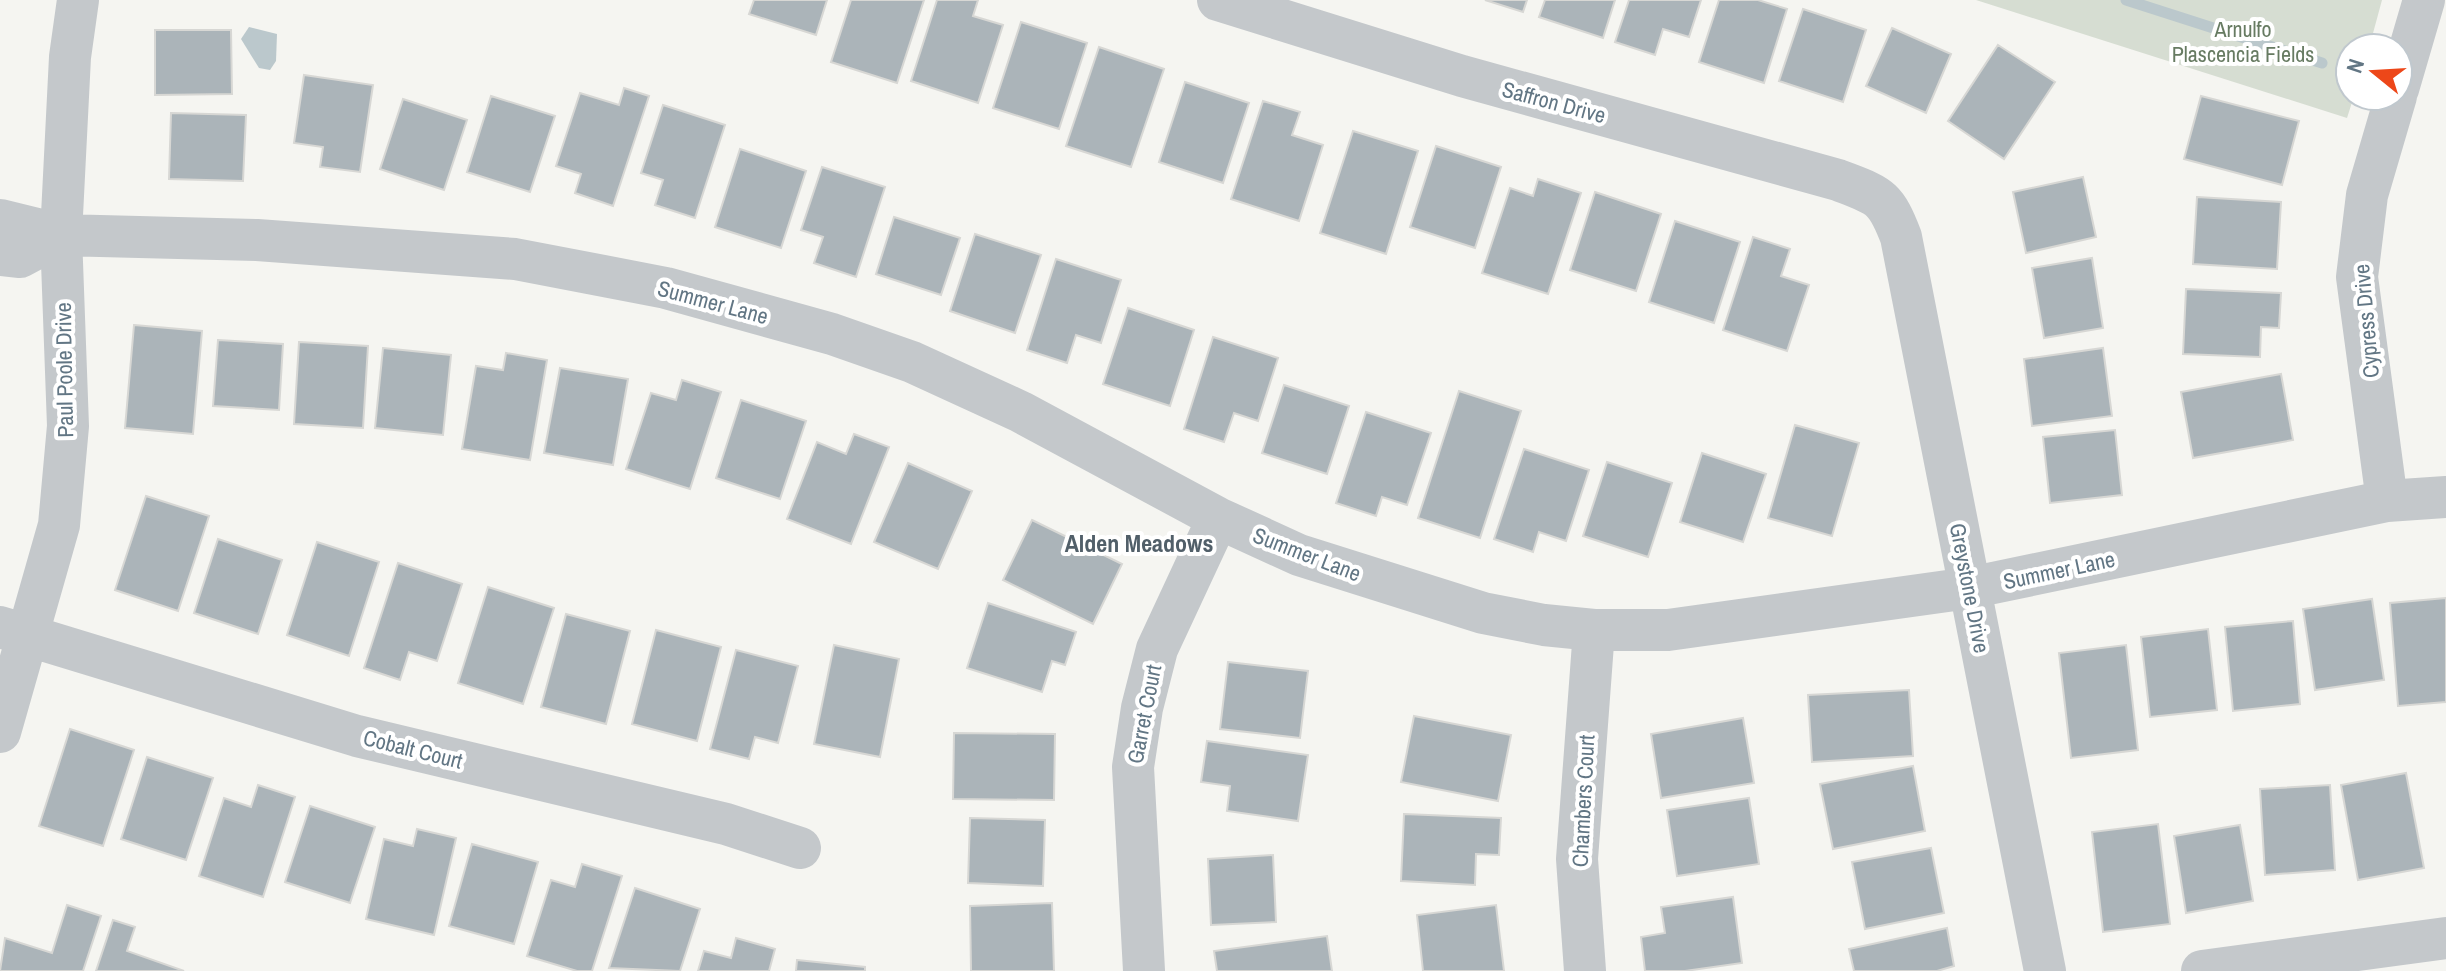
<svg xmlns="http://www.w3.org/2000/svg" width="2446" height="971" viewBox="0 0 2446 971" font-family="'Archivo Narrow',sans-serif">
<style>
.green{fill:#d6ddd2}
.water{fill:#bbc8cc}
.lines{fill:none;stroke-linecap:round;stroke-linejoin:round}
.stream{stroke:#bbc8cc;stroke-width:11}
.building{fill:#abb4b9;stroke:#d7d7d4;stroke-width:2}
.minor{stroke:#c4c8cb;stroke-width:42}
.labels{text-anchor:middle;stroke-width:8;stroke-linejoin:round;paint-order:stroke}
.park-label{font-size:22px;fill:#677b62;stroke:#fff}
.street-label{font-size:22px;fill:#627684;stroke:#fff}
.neighbourhood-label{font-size:24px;font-weight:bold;fill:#515f69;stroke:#fff}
</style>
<rect width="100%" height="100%" fill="#f5f5f1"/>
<path class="green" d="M1976,0H2382L2369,48H2350V96H2354L2347,118Z"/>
<path class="water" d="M249,27L277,34L276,61L270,70L259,68L241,39Z"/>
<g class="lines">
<path class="stream" d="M2126,0L2322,63"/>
</g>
<path class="building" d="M754,0H827L816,35L749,14Z
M851,0H924L897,83L831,62Z
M937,0H978L973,16L1003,25L978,103L911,81Z
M1485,0H1527L1523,12Z
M1545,0H1615L1603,38L1539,17Z
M1629,0H1701L1689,37L1663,29L1655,55L1615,42Z
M1719,0H1758L1787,9L1764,83L1699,62Z
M1803,9L1866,30L1843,102L1779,81Z
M1021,22L1087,43L1059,129L993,108Z
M1892,28L1951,54L1926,113L1866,86Z
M155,30H231L232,94L155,95Z
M1998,45L2055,82L2004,159L1948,121Z
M1099,47L1164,69L1131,167L1066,146Z
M304,75L373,85L360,172L320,167L323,147L294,143Z
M1185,82L1249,103L1223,183L1159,162Z
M624,88L649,96L613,206L575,193L581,174L556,166L580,93L619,105Z
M491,96L555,116L530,192L467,172Z
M2201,96L2299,121L2282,185L2184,159Z
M403,99L467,120L444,190L380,169Z
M1263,101L1300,112L1292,135L1323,145L1299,221L1231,199Z
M663,105L725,125L695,218L655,205L663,180L641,173Z
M171,113L246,115L243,181L169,179Z
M1353,131L1418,151L1386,254L1320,233Z
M1436,146L1501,167L1475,248L1410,227Z
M740,149L806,171L781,248L715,227Z
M822,167L885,187L856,277L814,263L823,237L801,230Z
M2083,177L2096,237L2026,253L2013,192Z
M1538,179L1581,193L1548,294L1482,273L1510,188L1533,196Z
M1595,192L1661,214L1636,291L1570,270Z
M2197,197L2281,202L2277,269L2193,264Z
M894,217L960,238L941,295L876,274Z
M1675,221L1740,242L1714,323L1649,302Z
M975,234L1041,255L1015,333L950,311Z
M1753,237L1790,249L1781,276L1809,285L1787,351L1723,330Z
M2092,258L2103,328L2044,338L2032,268Z
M1056,259L1121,280L1101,343L1076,335L1067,363L1027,350Z
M2186,289L2281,293L2279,328L2261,327L2260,357L2183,354Z
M1128,308L1194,330L1170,406L1103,384Z
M134,325L202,331L193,434L125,428Z
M1213,337L1278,358L1258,421L1234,413L1224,442L1184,429Z
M218,340L283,344L279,410L213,406Z
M299,342L368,346L363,428L294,424Z
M383,348L451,355L443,435L375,428Z
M2103,348L2112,416L2032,426L2024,359Z
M506,353L547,360L530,460L462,449L476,366L503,370Z
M560,368L628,379L613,465L544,453Z
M2281,374L2293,440L2193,458L2181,392Z
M682,380L721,392L690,489L626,469L651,393L676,400Z
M1284,385L1349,406L1327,474L1262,453Z
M1459,391L1521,411L1480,538L1418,518Z
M741,400L806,421L780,499L716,478Z
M1366,412L1431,433L1407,505L1382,497L1376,516L1336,503Z
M1795,425L1859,443L1832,536L1768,518Z
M2115,430L2122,495L2050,503L2043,437Z
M854,434L889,447L851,544L787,519L817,442L846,454Z
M1524,449L1589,470L1566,541L1539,532L1533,552L1494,539Z
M1702,453L1766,474L1743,542L1680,522Z
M1607,462L1672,483L1648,557L1583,536Z
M908,463L972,491L938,569L874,542Z
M146,496L209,516L178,611L115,590Z
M1032,520L1122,564L1093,624L1003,580Z
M218,539L282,560L258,634L194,613Z
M317,542L379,562L349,656L287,635Z
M398,563L462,584L437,661L409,652L400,680L364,668Z
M488,587L554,608L523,704L458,683Z
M2446,598V702L2398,706L2390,603Z
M2372,599L2384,680L2315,690L2303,609Z
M988,603L1076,632L1065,665L1052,661L1042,692L967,668Z
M566,614L630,631L606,724L541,707Z
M2293,621L2300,704L2233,711L2225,627Z
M2208,629L2217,710L2150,717L2141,637Z
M656,630L721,647L697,741L632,724Z
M834,645L899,659L880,757L814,744Z
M2126,645L2138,750L2071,758L2059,653Z
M736,650L798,666L778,743L755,737L749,759L710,749Z
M1228,662L1308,671L1300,738L1220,729Z
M1909,690L1913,756L1812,762L1808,695Z
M1414,716L1511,735L1498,801L1401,782Z
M1743,718L1754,783L1661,798L1651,734Z
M70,729L134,750L103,846L39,826Z
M954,733L1055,734L1054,800L953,799Z
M1207,741L1308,755L1298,821L1227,811L1230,786L1201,782Z
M147,757L213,778L186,860L121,839Z
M1913,766L1925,831L1833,849L1820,784Z
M2406,773L2424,868L2358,880L2341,785Z
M258,785L295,797L263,897L199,876L224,798L251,807Z
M2330,785L2335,870L2265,875L2260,789Z
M1749,798L1759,864L1677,876L1667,810Z
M310,806L375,827L350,903L285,882Z
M1404,814L1501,818L1499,855L1476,854L1475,885L1401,881Z
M970,818L1045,820L1043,886L968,883Z
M2158,824L2170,924L2103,932L2092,832Z
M2240,825L2253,901L2186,913L2174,836Z
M417,829L456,838L434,935L366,919L384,839L413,846Z
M472,844L538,862L514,944L449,926Z
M1931,848L1944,913L1865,929L1852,862Z
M1273,855L1276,922L1211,925L1208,859Z
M582,864L622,876L592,971H577L527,956L551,880L575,887Z
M635,888L700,909L680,971L609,968Z
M1733,897L1742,963L1685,971H1645L1641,937L1665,933L1661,907Z
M1052,903L1054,971H971L970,906Z
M67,905L101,916L83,971H0L5,938L52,953Z
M1496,905L1504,971H1423L1417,915Z
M113,920L135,927L127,951L184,971H96Z
M1947,928L1954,966L1937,971H1854L1849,949Z
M1327,936L1332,971H1217L1214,951Z
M736,938L775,949L769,971H698L704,951L731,958Z
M797,960L865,967V971H796Z"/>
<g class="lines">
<path class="minor" d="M1218,0L1462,76L1838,180C1879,196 1885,195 1901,237L2045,971
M2398,89L2424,0
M0,220L61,235L257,240L515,259L666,288L832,334L912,362L1021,412L1218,518L1299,555L1483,613L1544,625L1594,630H1668L1969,588L2387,501L2446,497
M0,255L20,257L61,235
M2387,501L2357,277L2367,195L2396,96
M0,627L357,736L726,824L800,848
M0,732L59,525L68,426L61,235L70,57L78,0
M1144,971L1133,767L1142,708L1157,649L1218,518
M1585,971L1577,859L1594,630
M2202,971L2446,938"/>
</g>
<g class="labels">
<g class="park-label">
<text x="2243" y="37">Arnulfo<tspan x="2243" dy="25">Plascencia Fields</tspan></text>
</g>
<g class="street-label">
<text transform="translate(1554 102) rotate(15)" y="8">Saffron Drive</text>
<text transform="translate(713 302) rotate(15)" y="8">Summer Lane</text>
<text transform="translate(2366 321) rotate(-95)" y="8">Cypress Drive</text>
<text transform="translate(64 370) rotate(-91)" y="8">Paul Poole Drive</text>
<text transform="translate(1307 554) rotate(21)" y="8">Summer Lane</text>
<text transform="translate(2059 570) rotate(-12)" y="8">Summer Lane</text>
<text transform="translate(1970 588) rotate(79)" y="8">Greystone Drive</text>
<text transform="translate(1144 714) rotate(-79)" y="8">Garret Court</text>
<text transform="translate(413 749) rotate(14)" y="8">Cobalt Court</text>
<text transform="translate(1583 801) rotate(-87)" y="8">Chambers Court</text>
</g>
<g class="neighbourhood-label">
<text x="1139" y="552">Alden Meadows</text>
</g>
</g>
<g transform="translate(2374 72) rotate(288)"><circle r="38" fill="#ffffff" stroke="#c0c8ce" stroke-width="2"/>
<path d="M0-6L14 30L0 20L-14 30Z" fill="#ed4719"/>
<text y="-12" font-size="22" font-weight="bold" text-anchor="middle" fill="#627684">N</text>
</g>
</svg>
